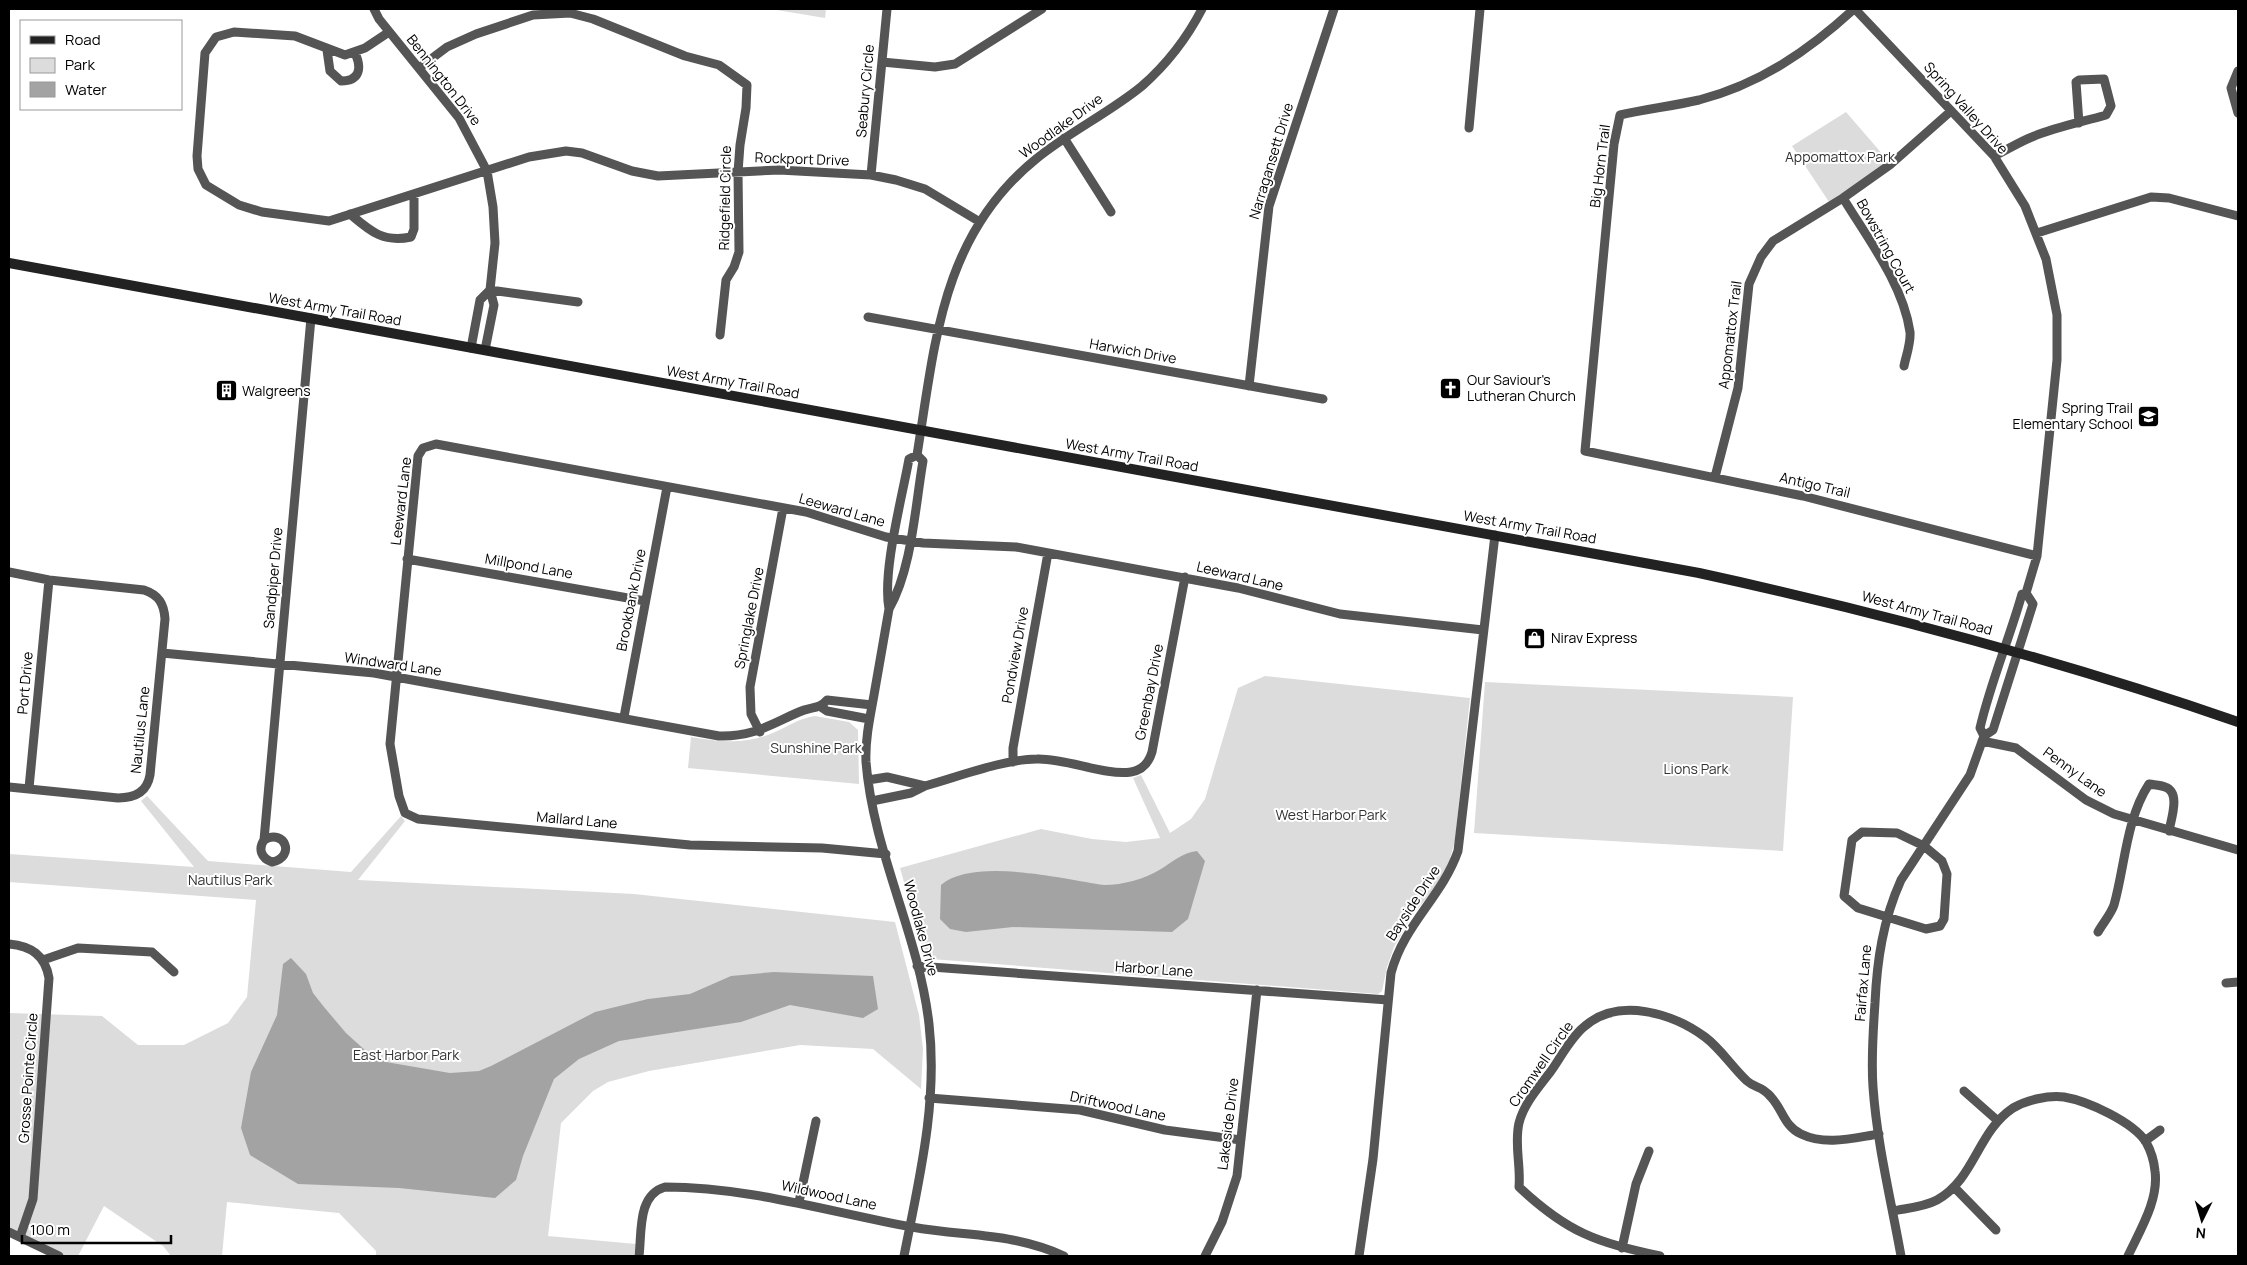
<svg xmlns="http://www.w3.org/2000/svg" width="2247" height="1265" viewBox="0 0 2247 1265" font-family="Manrope,sans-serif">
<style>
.green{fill:#dcdcdc}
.water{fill:#a3a3a3}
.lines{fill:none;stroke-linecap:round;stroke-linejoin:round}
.minor{stroke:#555;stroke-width:9}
.secondary{stroke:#222;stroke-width:10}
.labels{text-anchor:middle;stroke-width:4;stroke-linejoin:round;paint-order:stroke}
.street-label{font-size:14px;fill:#000;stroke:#fff}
.park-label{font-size:14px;fill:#333;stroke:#fff}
.poi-label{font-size:14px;fill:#000;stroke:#fff;text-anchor:start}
</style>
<rect width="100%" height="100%" fill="#fff"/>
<path class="green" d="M771,9H826L825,18Z
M1846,112L1891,164L1831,205L1792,146Z
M1265,676L1470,698L1455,841L1448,865L1433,890L1412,916L1394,947L1387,967L1382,991L1378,994L931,959L925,956L900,868L1041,829L1092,839L1126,842L1160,838L1133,778L1141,775L1170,833L1191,819L1205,799L1238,688Z
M1485,682L1793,697L1783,851L1474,833Z
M815,716L849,722L858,730L859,784L688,768L691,737C721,742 747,745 775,732C789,726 800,718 815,716Z
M147,796L208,861L351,872L401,816L405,821L358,880L634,894L895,922L919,1015L923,1049L921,1089L873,1049L800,1045L649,1071L608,1082L593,1091L561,1123L548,1236L636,1244L634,1256H376V1251L339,1213L227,1202L222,1256H171L163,1246L104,1206L78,1256H63L9,1229V1013L102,1016L138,1045H184L228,1023L247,997L256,900L9,882V854L194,867L141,801Z"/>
<path class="water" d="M1197,851L1205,861L1188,919L1172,932L1013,927L966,932L950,929L940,919L941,885C974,857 1063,879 1104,885C1123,885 1145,879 1161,869C1174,861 1182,853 1197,851Z
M291,958L306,974L313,993L324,1007L346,1033L367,1052L386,1062L450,1073L479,1071L491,1066L595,1012L648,999L690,994L731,976L774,972L873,976L878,1009L863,1018L790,1005L741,1022L619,1041L579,1059L554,1079L523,1156L516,1180L495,1198L399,1188L298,1184L250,1155L241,1128L251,1072L277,1015L283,964Z"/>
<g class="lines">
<path class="minor" d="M374,9L379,19L459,118L487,171L493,207L495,243L490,290L494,305L485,350
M1854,9C1808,51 1760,84 1699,100C1673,106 1646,109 1620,115L1614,144L1585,451L1803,496L2037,556
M1855,9L1994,156L2025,206L2046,259L2057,315V360L2037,556L2026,593L2022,594C2009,640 1991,681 1980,728L1984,736
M389,32L365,48L345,55L295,36L234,32L216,37L205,53L197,156L198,169L206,185L239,205L262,212L329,221L529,157L566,151L582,153L632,171L658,176L779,170L871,175L896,180L925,189L980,222
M327,50L330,71L341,81C360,81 362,68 355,53
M882,62L935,67L955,64L1042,9
M419,68L447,47L476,34L533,15L570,13L593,19L685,56L719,65L747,85L746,108L740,145L738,172L739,252L734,267L726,280L720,335
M2238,71L2231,88L2238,113
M1469,128L1480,9
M1064,138L1111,212
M1994,156C2007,150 2019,142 2032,137C2056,127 2082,122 2106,115L2111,106L2104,79L2079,80L2076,82L2079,123
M871,175L887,9
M1843,198C1868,239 1903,284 1910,332C1911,343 1906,356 1904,366
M350,214C370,231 383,243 411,237L414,229V196
M2037,233L2151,197L2169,198L2238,216
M490,290L578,302
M868,317L1323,399
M471,348L480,300L490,290
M1249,386L1269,206L1334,9
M917,455C935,344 941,236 1036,159C1069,132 1109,113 1142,86C1167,64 1187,38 1202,9
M1715,477L1738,388L1749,284L1761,257L1773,241L1843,198L1891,164L1951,111
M407,559L645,601
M9,572L49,580L144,590C159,595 164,604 165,619L150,775C147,792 135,798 118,798L9,787
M889,609C882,572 902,498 909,459L917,455
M162,653L374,673L719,736C753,737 769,725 799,712C810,707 820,709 827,700L872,705
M821,707L827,711L869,719
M624,717L667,487
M760,732L751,714L750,687L783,508
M1982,741L2016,748L2086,800L2114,814L2238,850
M1013,762V748L1048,553
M868,780L887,777L925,786
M29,788L49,580
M872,801L911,793L925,786C958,777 1004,759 1037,759C1066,758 1105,776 1131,772C1143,770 1149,762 1152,752L1185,577
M1862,832L1897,833L1924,846L1942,861L1947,874L1944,919L1940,926L1926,929L1858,908L1844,896L1852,840Z
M264,840C285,828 296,857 272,862C261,858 258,849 264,840L311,318
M886,854L822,848L690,845L418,819L405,813L399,796L390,744L418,456L423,448L436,444L806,512L886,537L923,543L1016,547L1238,588L1340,614L1483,630
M2098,932C2103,923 2111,914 2114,905C2125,866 2126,819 2149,784C2154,785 2160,785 2165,787C2181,792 2171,819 2169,831
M9,944C31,946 45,955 49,978L33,1199L20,1237
M43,960L78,948L152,952L174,972
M917,966L1388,1000
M2226,983L2238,982
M1964,1091L1998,1121
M929,1098L1080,1110L1165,1130L1241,1140
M2145,1141L2160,1130
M1955,1188L1996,1230
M799,1202L816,1121
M1893,1211C1908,1208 1924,1207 1937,1200C1975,1179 1977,1132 2013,1108C2027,1100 2048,1095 2064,1097C2088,1101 2133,1122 2146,1142C2151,1151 2154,1161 2155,1171C2159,1200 2140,1230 2128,1256
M9,1232L59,1256
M1622,1248L1636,1184L1649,1151
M639,1256C642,1233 637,1195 665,1187C749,1187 830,1212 912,1227C967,1237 1010,1232 1064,1256
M904,1256C919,1180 938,1102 929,1024C919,935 873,852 866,762C865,740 870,717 874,695C879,666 884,637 889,609C912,569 915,507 923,461L917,455
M1205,1256L1222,1222L1237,1176L1257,990
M1359,1256L1373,1159L1391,973C1404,924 1442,897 1458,851L1495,535
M1660,1256C1596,1242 1568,1233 1519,1187C1521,1165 1514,1144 1519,1123C1524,1103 1539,1087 1551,1071C1561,1057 1571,1037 1585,1026C1619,997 1672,1013 1705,1037C1721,1049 1732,1067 1747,1081C1756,1089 1761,1085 1771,1097C1783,1110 1784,1126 1801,1134C1826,1146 1853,1138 1879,1134
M1901,1256C1891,1200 1877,1144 1873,1087C1871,1059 1873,1031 1875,1003C1877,960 1883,920 1901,880L1970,775L1984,736L1993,730L2033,604L2026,593"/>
<path class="secondary" d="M9,263L1699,573C1882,613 2062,661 2238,722"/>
</g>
<defs>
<symbol id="church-square" viewBox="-11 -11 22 22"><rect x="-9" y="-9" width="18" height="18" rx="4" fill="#000" stroke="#fff"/><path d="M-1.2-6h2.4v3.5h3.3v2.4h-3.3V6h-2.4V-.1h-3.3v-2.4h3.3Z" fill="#fff"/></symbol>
<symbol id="building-square" viewBox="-11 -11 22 22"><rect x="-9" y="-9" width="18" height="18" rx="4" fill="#000" stroke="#fff"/><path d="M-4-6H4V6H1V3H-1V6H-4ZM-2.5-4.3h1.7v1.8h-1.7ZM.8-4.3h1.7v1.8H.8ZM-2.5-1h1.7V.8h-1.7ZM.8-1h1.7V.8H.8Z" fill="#fff"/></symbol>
<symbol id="school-square" viewBox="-11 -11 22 22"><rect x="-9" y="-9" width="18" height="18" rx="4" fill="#000" stroke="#fff"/><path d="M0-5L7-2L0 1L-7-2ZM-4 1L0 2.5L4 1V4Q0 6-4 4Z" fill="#fff"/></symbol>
<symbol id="shop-square" viewBox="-11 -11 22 22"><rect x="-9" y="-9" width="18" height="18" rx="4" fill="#000" stroke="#fff"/><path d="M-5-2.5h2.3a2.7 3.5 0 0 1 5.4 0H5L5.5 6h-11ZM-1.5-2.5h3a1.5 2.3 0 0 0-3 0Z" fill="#fff"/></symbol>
</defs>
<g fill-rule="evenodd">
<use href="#church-square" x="1438" y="376" width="25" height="25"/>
<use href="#building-square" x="214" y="378" width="25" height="25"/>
<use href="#school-square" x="2136" y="404" width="25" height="25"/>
<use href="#shop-square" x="1522" y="626" width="25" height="25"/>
</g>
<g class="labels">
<g class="street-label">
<text transform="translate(444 80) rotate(52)" y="5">Bennington Drive</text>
<text transform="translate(865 91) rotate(-85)" y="5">Seabury Circle</text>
<text transform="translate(1966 108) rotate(48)" y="5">Spring Valley Drive</text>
<text transform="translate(1061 126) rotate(-36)" y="5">Woodlake Drive</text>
<text transform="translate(802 159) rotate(2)" y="5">Rockport Drive</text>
<text transform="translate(1271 161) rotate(-73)" y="5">Narragansett Drive</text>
<text transform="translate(1600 166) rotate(-83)" y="5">Big Horn Trail</text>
<text transform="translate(725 198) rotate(-89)" y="5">Ridgefield Circle</text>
<text transform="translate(1886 246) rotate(61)" y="5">Bowstring Court</text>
<text transform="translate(335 309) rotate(10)" y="5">West Army Trail Road</text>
<text transform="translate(1730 335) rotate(-83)" y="5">Appomattox Trail</text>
<text transform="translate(1133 351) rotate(10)" y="5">Harwich Drive</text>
<text transform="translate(733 382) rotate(10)" y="5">West Army Trail Road</text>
<text transform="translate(1132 455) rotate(10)" y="5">West Army Trail Road</text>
<text transform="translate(1815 485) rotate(13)" y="5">Antigo Trail</text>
<text transform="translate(401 501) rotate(-83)" y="5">Leeward Lane</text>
<text transform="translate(842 510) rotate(16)" y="5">Leeward Lane</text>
<text transform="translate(1530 527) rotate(10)" y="5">West Army Trail Road</text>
<text transform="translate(529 566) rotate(10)" y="5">Millpond Lane</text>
<text transform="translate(1240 576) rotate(13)" y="5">Leeward Lane</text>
<text transform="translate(273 578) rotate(-85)" y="5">Sandpiper Drive</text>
<text transform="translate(631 600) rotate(-79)" y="5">Brookbank Drive</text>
<text transform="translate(1927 613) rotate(15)" y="5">West Army Trail Road</text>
<text transform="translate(749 618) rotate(-79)" y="5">Springlake Drive</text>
<text transform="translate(1015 655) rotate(-80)" y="5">Pondview Drive</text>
<text transform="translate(393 664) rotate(8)" y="5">Windward Lane</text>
<text transform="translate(25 683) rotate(-85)" y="5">Port Drive</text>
<text transform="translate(1149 692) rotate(-79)" y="5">Greenbay Drive</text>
<text transform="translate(140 730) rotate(-84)" y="5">Nautilus Lane</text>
<text transform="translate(2075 772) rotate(36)" y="5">Penny Lane</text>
<text transform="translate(577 820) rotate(5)" y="5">Mallard Lane</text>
<text transform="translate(1413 903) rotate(-57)" y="5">Bayside Drive</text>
<text transform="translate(921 928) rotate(75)" y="5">Woodlake Drive</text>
<text transform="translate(1154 969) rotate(4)" y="5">Harbor Lane</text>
<text transform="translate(1863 983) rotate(-85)" y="5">Fairfax Lane</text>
<text transform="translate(1541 1064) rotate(-55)" y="5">Cromwell Circle</text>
<text transform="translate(28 1078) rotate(-86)" y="5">Grosse Pointe Circle</text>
<text transform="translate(1118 1106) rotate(12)" y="5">Driftwood Lane</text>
<text transform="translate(1228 1124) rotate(-83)" y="5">Lakeside Drive</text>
<text transform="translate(829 1195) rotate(12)" y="5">Wildwood Lane</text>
</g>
<g class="park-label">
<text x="1840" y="162">Appomattox Park</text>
<text x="816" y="753">Sunshine Park</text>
<text x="1696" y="774">Lions Park</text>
<text x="1331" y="820">West Harbor Park</text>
<text x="230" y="885">Nautilus Park</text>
<text x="406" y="1060">East Harbor Park</text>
</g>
<g class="poi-label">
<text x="1467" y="385">Our Saviour's<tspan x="1467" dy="16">Lutheran Church</tspan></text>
<text x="242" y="396">Walgreens</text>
<text x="2133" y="413" text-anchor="end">Spring Trail<tspan x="2133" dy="16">Elementary School</tspan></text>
<text x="1551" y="643">Nirav Express</text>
</g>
</g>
<rect width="2247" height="1265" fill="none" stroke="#000000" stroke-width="20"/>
<rect x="20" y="20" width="162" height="90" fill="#ffffff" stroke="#999999"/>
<rect x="30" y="36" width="25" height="8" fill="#222222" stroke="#999999"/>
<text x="65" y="45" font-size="15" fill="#000000">Road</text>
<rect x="30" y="58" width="25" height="15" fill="#dcdcdc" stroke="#999999"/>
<text x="65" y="70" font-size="15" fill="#000000">Park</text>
<rect x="30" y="82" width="25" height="15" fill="#a3a3a3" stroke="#999999"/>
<text x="65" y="95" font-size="15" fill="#000000">Water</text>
<g transform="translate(2202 1220) rotate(185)" stroke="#ffffff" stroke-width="4" paint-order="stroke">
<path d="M0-4L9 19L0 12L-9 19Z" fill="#000000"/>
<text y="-8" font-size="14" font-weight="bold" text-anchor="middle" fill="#000000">N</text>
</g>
<path d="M22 1235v8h149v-8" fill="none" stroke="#000000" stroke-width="2.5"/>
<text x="30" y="1235" font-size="15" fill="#000000" stroke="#ffffff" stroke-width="4" paint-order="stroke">100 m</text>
</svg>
